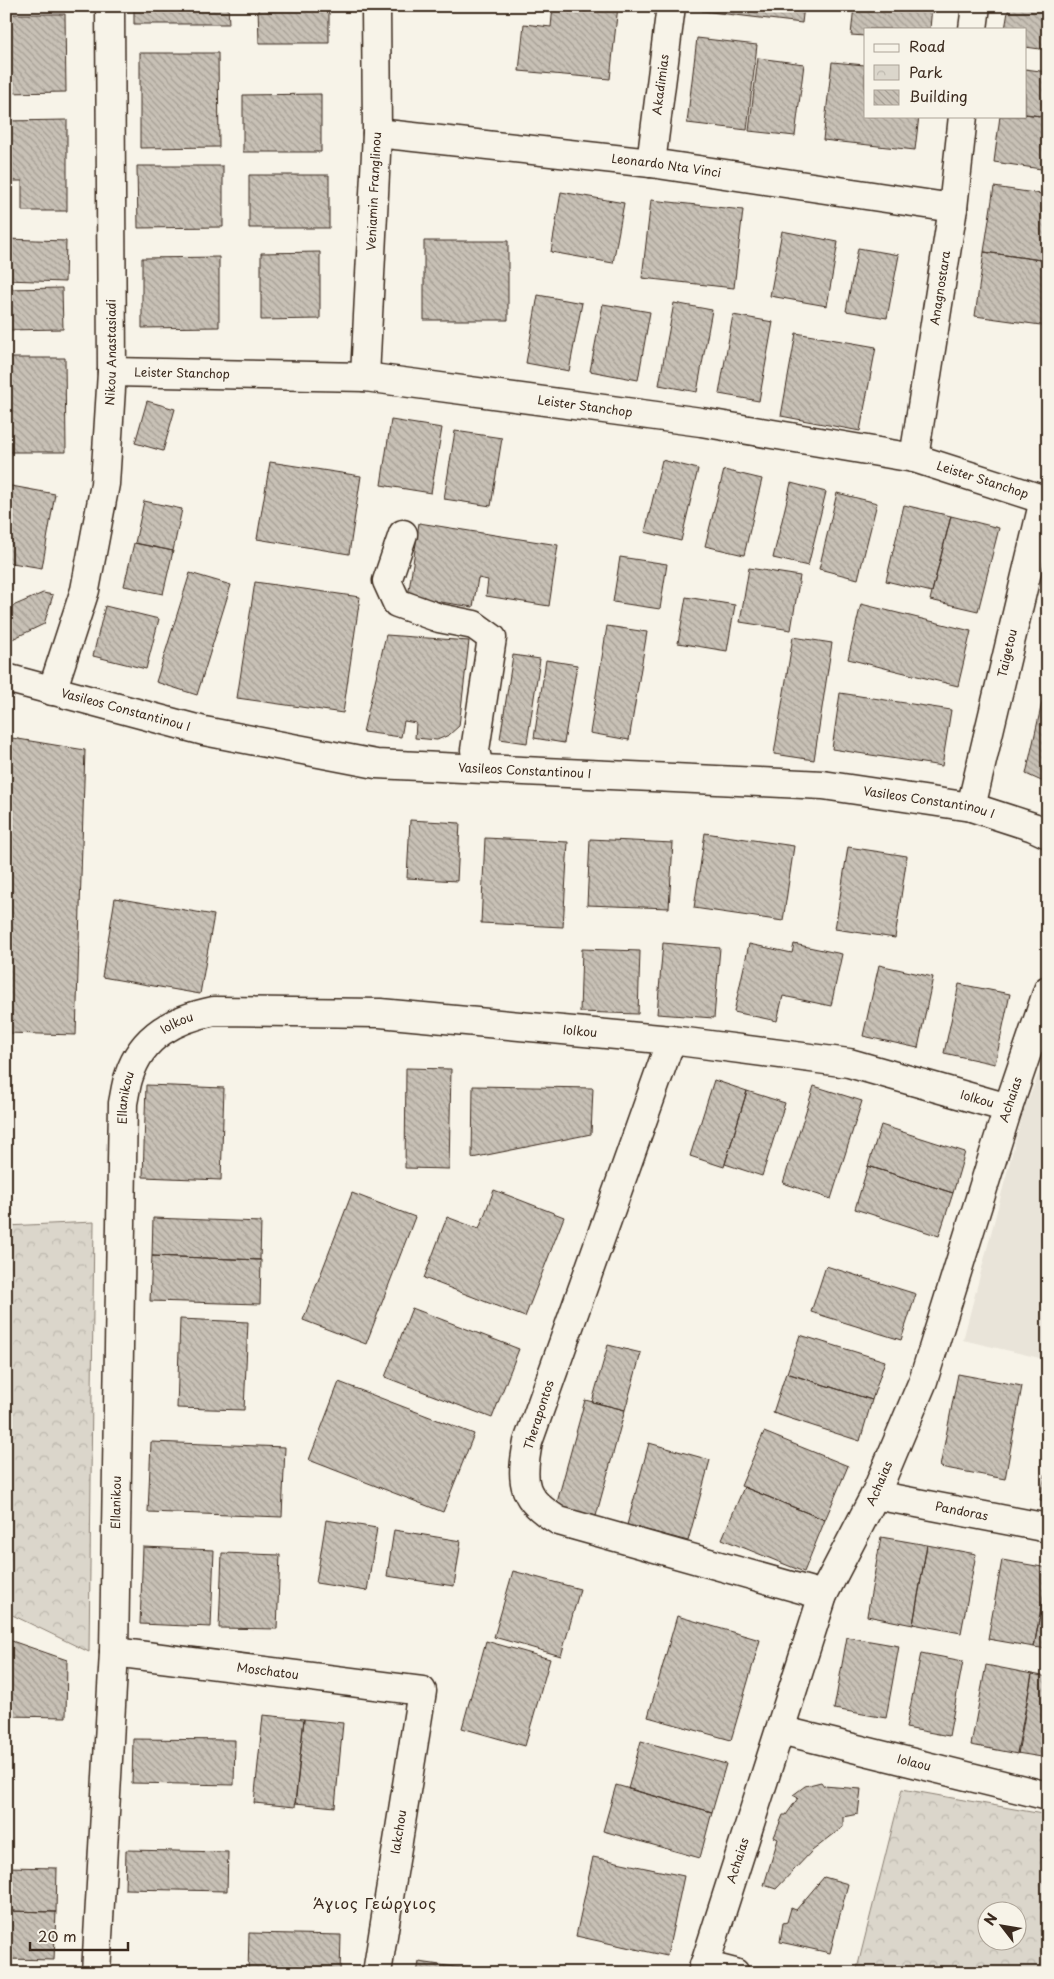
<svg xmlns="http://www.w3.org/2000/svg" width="1054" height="1979" viewBox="0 0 1054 1979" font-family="'Playpen Sans',sans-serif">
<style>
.built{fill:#e9e4d9}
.park{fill:url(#park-crowns);stroke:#8b8074;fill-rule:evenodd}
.building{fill:url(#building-back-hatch);stroke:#3b2a1e}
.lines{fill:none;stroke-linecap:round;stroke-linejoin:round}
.minor-casing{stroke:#3b2a1e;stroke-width:31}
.major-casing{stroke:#3b2a1e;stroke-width:31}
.minor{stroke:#f7f3e8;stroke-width:28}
.major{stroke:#f7f3e8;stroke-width:28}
.labels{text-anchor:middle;stroke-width:4.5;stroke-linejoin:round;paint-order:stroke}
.street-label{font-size:12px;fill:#3b2a1e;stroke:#f7f3e8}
.quarter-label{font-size:15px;letter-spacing:1px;fill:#3b2a1e;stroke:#f7f3e8}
</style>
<defs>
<pattern id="park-crowns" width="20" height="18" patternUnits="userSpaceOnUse" patternTransform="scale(1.25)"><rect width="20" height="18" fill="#dbd6cb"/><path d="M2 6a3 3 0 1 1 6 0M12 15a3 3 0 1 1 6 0" fill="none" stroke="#bdb8ae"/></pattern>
<pattern id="building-back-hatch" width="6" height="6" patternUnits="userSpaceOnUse" patternTransform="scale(1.25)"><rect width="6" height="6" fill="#c8c1b6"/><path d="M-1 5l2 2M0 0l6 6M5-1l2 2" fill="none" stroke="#a49d93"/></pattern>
</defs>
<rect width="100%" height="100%" fill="#f7f3e8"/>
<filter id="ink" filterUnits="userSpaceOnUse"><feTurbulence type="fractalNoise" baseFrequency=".02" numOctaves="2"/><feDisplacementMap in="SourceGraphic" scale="10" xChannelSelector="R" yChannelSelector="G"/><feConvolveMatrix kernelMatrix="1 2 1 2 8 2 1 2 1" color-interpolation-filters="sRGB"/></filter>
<g filter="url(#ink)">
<path class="built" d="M1048,1052V1360L963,1340L1023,1112Z"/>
<path class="park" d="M94,1222L89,1652L6,1612V1226Z
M902,1789L1048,1815V1973H874L857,1969ZM986,1912H1016V1942H986Z"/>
<path class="building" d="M134,6H228L229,24H134Z
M258,6H329V43H259Z
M553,6H618L610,79L519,71L524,24L551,27Z
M703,6H804L802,23L702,11Z
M854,6H932L930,29H865V36L851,35Z
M1009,6H1048V50L1025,47V29H1005Z
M6,14H65L66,92L6,93Z
M697,38L757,45L747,130L687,123Z
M140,53H218L219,147L140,148Z
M758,58L804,64L795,136L749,131Z
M832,62L865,65V116H919L915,150L823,140Z
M1025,69L1048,72V117L1025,114Z
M321,94V152H243V95Z
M1025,114L1048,117V170L994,162L1000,116H1025Z
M67,120V211H22V181H6V121Z
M137,166H223V227L138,228Z
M249,175H329V228H249Z
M994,187L1048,195V261L984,252Z
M561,192L624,203L613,263L551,252Z
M651,200L743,210L734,288L642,278Z
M782,231L838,242L827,306L770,296Z
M6,239L66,241L65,282L6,280Z
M424,241H508V320H424Z
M858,248L899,255L887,318L846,311Z
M320,252V319L261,320V253Z
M984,252L1048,261V326L975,316Z
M219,257V327L142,328V258Z
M62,288L63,329L6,330V289Z
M538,295L582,303L569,371L526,363Z
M674,303L712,310L697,392L659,385Z
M603,304L650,312L638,380L590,371Z
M733,315L773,322L759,401L719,394Z
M796,333L876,347L860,431L781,416Z
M6,358H65L66,452H6Z
M147,401L175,409L163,451L135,443Z
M391,420L442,428L431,493L381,485Z
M455,431L502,438L491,506L444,499Z
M662,460L698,469L681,541L645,532Z
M270,462L361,476L349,554L257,539Z
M724,470L762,479L744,555L705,546Z
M791,483L826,492L808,566L773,558Z
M6,485L55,494L42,568L6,562Z
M837,493L877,503L858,579L819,569Z
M144,501L182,509L173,551L135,543Z
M904,505L951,516L932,592L886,581Z
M951,516L999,528L978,611L930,600Z
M419,523L558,545L549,606L486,596L488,580L478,578L473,607L408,597Z
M134,543L173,551L163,594L124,586Z
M620,557L667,564L660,609L613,602Z
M749,568L800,576L791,630L740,622Z
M190,573L231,585L197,695L156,682Z
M255,582L360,597L343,713L237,698Z
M43,593L53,595L44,624L6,642V609Z
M686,597L735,605L727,651L678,643Z
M861,604L971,631L958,686L848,659Z
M105,606L159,619L146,669L93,656Z
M607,626L647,632L629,740L590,733Z
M386,635L469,641L459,726L449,735L437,740L415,738L416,723L404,721L401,737L363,732Z
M793,637L832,643L814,760L774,754Z
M513,655L540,659L527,743L500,739Z
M546,660L577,665L564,743L534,738Z
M1048,676V784L1026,774Z
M840,693L951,710L942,766L832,749Z
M6,737L85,750L76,1035L6,1033Z
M410,820L460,823L457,881L407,878Z
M705,833L794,846L783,921L694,908Z
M485,838L568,842L563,927L481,923Z
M590,839L673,843L669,908L587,905Z
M848,847L907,856L895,938L835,929Z
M115,898L214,915L200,994L102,977Z
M663,943L720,948L714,1018L657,1014Z
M749,944L792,953L794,944L842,954L831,1006L783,996L777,1021L734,1012Z
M582,949L640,951L638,1014L580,1012Z
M879,965L933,977L918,1048L863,1036Z
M959,984L1010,994L995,1064L944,1053Z
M406,1068L451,1069L449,1169L405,1168Z
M714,1080L747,1091L724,1167L690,1156Z
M146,1085L224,1088L221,1180L143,1177Z
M473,1086L593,1088L591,1134L472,1158Z
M814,1086L862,1101L831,1199L783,1183Z
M747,1091L785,1103L762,1176L725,1164Z
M881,1125L965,1152L953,1193L868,1166Z
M868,1166L953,1193L939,1236L855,1209Z
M494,1190L564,1217L525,1317L424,1278L447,1217L479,1229Z
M352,1193L415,1217L366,1344L303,1320Z
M153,1218L261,1222L260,1260L152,1256Z
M152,1256L261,1260L260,1304L150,1301Z
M826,1266L916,1294L901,1340L811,1312Z
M412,1308L519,1349L492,1418L385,1377Z
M180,1319L248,1322L244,1410L177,1408Z
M800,1335L885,1361L872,1400L787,1373Z
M608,1345L641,1353L625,1410L592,1402Z
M786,1373L872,1400L860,1441L773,1413Z
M958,1374L1022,1386L1005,1479L940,1467Z
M339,1382L474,1434L443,1512L309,1460Z
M585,1400L625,1410L596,1516L556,1506Z
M764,1432L848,1466L825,1520L741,1486Z
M151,1442L285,1447L282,1517L148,1512Z
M649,1443L710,1460L688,1541L627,1525Z
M1048,1460V1501L1040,1500Z
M744,1487L825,1520L804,1572L722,1539Z
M326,1520L377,1528L367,1591L316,1583Z
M394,1530L461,1541L454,1586L387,1576Z
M881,1537L927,1545L913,1625L867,1616Z
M927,1545L976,1554L961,1633L913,1624Z
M143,1547L214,1550L211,1627L140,1624Z
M222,1553L280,1555L277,1629L219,1628Z
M1002,1560L1048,1568L1034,1647L988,1639Z
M513,1571L580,1589L561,1656L494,1637Z
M1048,1574V1649L1034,1647Z
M677,1616L760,1640L731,1740L648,1717Z
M847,1637L899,1646L886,1718L834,1709Z
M6,1639L67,1660L66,1717L6,1716Z
M486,1641L550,1659L525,1746L462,1728Z
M921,1653L963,1661L949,1736L906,1728Z
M986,1665L1032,1674L1018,1754L971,1745Z
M1032,1674L1048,1677V1758L1017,1753Z
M263,1715L304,1719L295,1807L254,1803Z
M304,1719L343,1723L335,1807L295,1803Z
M133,1739L235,1740L234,1785L132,1783Z
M641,1741L726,1764L712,1812L628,1789Z
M821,1782L824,1786L861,1789L858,1814L843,1817V1827L812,1851L776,1889L764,1885L778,1839L774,1837L783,1815H786L798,1798L793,1795L805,1786Z
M616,1785L712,1812L700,1858L603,1831Z
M126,1850L228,1852L227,1891L125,1889Z
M593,1857L684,1876L667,1956L576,1936Z
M6,1867L57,1868L56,1912L6,1911Z
M824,1877L848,1884L830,1953L780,1942L783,1923L787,1922L791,1908L796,1910Z
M6,1911L56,1912L54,1960L6,1959Z
M249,1933L341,1935L340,1973H248Z
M419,1962L497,1973H417Z"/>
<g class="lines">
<defs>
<g id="minor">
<path d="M973,29L976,6"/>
<path id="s1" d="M377,133L651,163L953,208"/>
<path id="s2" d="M651,163L671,6"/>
<path id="s3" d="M112,372L365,377L701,422L914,458L1048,501"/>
<path id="s4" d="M365,377L377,133L376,6"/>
<path id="s5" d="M914,458L953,208L963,116"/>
<path d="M403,534L387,581L397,603L439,618L474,625L492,638L475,750L479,768"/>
<path id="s6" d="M52,691L85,590L105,484L112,372L110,6"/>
<path id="s7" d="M971,807L1044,500"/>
<path d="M671,1040L528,1442C520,1484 522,1499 559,1521L823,1595"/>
<path id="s8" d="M875,1495L1048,1528"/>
<path id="s9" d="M114,1652L422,1691L377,1973"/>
<path id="s10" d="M780,1730L1048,1796"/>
<path d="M704,1965L735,1973"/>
<path id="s11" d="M96,1973L114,1652L123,1103C125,1094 126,1084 129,1076C142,1035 175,1019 214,1011L380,1013L671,1040L849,1063L1008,1108"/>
<path id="s12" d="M702,1973L823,1595L875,1495L923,1381L1008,1108L1048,990"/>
</g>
<g id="major">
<path id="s13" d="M6,678L204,731L376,764L823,785L971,807L1033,827L1048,834"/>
</g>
</defs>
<use href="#minor" class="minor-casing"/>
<use href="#major" class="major-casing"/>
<use href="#minor" class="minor"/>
<use href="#major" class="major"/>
</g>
</g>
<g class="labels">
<g class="street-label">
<text dy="4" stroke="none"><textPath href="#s2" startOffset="79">Akadimias</textPath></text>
<text dy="4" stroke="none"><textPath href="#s1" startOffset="291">Leonardo Nta Vinci</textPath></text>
<text dy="4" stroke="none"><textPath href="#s4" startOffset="186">Veniamin Franglinou</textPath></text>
<text dy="4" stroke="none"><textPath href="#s5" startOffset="172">Anagnostara</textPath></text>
<text dy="4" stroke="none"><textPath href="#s6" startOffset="346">Nikou Anastasiadi</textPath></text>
<text dy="4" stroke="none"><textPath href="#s3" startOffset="70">Leister Stanchop</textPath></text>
<text dy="4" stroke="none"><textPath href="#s3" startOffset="475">Leister Stanchop</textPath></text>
<text dy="4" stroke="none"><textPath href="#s3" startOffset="880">Leister Stanchop</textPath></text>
<text dy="4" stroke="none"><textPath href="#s7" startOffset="158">Taigetou</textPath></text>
<text dy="4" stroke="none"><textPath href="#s13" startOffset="124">Vasileos Constantinou I</textPath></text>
<text dy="4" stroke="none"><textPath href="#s13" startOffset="529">Vasileos Constantinou I</textPath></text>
<text dy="4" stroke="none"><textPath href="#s13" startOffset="935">Vasileos Constantinou I</textPath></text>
<text dy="4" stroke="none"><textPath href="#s11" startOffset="972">Iolkou</textPath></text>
<text dy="4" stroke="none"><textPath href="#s11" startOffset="1378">Iolkou</textPath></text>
<text dy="4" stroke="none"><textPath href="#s11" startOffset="876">Ellanikou</textPath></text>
<text dy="4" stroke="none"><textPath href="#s11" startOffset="1782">Iolkou</textPath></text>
<text dy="4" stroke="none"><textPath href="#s12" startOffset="928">Achaias</textPath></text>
<text transform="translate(539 1415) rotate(-72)" y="4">Therapontos</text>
<text dy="4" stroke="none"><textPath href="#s12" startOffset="522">Achaias</textPath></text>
<text dy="4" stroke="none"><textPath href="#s11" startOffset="471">Ellanikou</textPath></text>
<text dy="4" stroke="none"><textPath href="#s8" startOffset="88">Pandoras</textPath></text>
<text dy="4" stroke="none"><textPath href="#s9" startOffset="155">Moschatou</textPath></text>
<text dy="4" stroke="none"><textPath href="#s10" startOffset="138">Iolaou</textPath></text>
<text transform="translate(399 1832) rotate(-81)" y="4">Iakchou</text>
<text dy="4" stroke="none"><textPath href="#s12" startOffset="118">Achaias</textPath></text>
</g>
<g class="quarter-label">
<text x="375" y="1909">Άγιος Γεώργιος</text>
</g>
</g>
<rect width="1054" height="1979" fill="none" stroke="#f7f3e8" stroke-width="25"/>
<rect x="12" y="12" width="1029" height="1954" fill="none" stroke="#3b2a1e" stroke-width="2" filter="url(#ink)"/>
<rect x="864" y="28" width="162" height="90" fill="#f7f3e8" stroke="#aca397"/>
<rect x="874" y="44" width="25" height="8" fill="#f7f3e8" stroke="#aca397"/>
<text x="909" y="52" font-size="15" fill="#3b2a1e">Road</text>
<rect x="874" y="65" width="25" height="15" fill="url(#park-crowns)" stroke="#aca397"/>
<text x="909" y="78" font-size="15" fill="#3b2a1e">Park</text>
<rect x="874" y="90" width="25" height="15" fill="url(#building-back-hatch)" stroke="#aca397"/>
<text x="909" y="102" font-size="15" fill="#3b2a1e">Building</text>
<g transform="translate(1002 1926) rotate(301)"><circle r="24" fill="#f7f3e8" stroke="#aca397"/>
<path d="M0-4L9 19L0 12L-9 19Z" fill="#3b2a1e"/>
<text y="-8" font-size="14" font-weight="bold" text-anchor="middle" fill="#3b2a1e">N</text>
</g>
<path d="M30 1942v8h98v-8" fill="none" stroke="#3b2a1e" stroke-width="2.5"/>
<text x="38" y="1942" font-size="15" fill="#3b2a1e" stroke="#f7f3e8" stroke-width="4" paint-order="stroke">20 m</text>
</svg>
